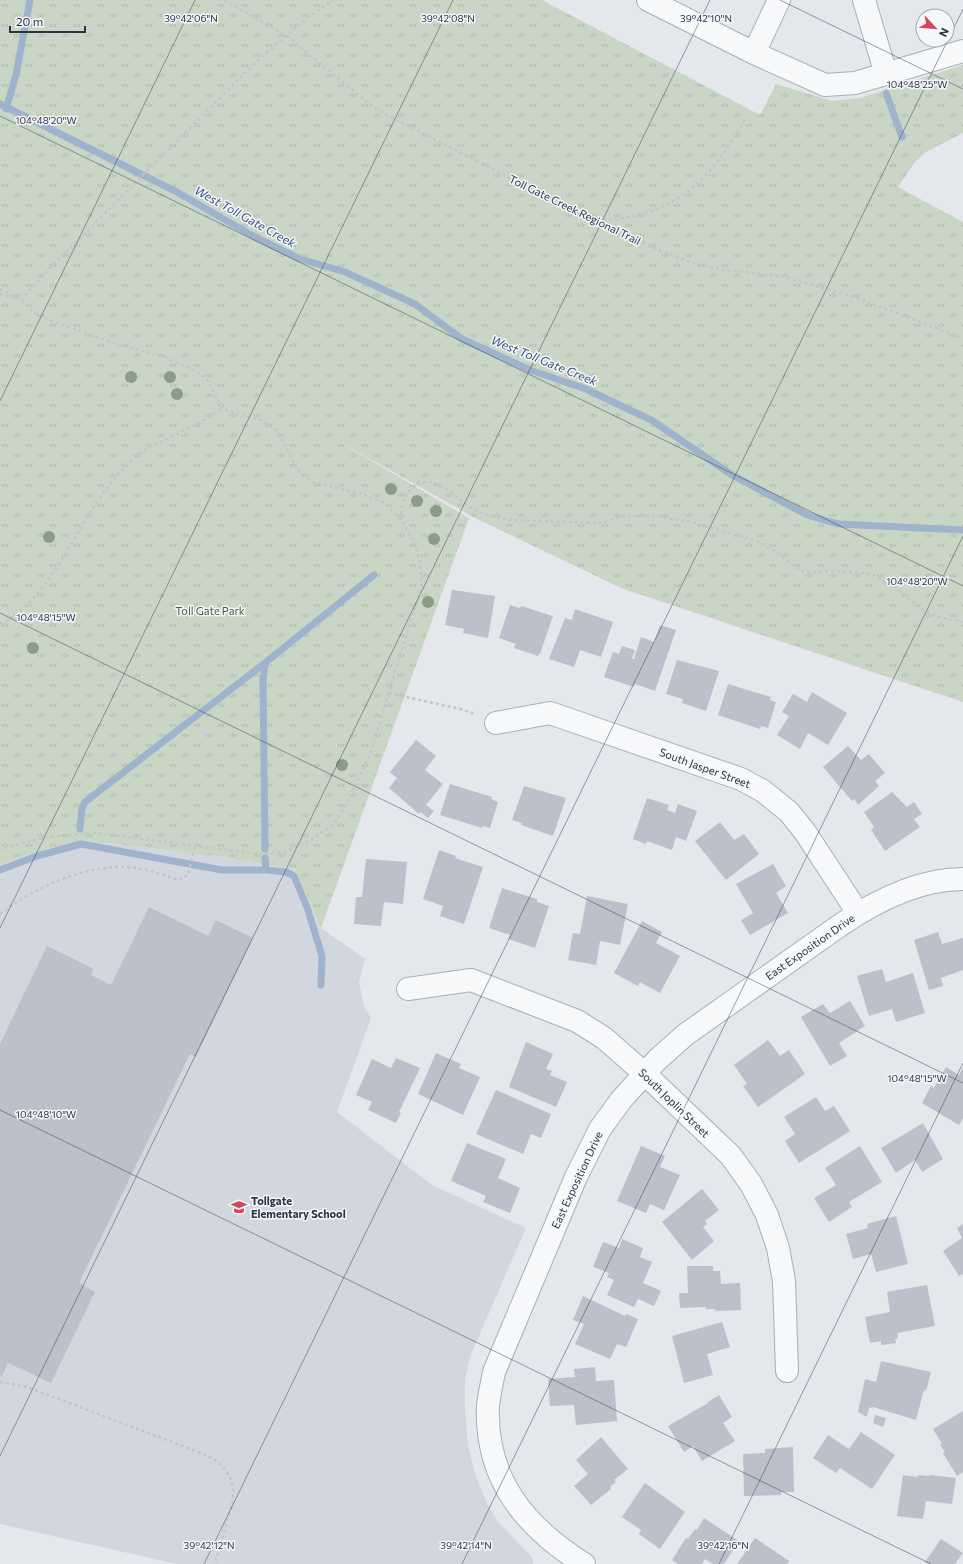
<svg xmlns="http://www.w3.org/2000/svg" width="963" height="1564" viewBox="0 0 963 1564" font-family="Commissioner,sans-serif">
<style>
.built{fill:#d2d6de}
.grass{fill:url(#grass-tufts)}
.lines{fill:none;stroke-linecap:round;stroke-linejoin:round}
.stream{stroke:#9fb4cc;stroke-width:7}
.building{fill:#bbc0ca}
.minor-casing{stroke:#a9aeb7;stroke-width:24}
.path{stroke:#c2c5cb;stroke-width:2.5;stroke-dasharray:3 3;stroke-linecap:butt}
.minor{stroke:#f7f8fa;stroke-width:22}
.tree{fill:#899d89}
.ticks{fill:none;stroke:#2b3445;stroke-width:1;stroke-opacity:0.45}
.labels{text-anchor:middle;stroke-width:3;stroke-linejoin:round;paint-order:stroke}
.street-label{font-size:11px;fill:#2b3445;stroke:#f4f6f9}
.park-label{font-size:11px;fill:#3f6138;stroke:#f4f6f9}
.poi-label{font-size:11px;font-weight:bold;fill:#2b3445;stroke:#f4f6f9;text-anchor:start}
.water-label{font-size:12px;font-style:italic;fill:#34527a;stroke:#f4f6f9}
.ticks-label{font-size:10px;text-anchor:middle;fill:#2b3445;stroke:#f4f6f9;stroke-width:3;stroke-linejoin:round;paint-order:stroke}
</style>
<defs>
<pattern id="grass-tufts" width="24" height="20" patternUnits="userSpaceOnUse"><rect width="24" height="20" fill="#c9d6c5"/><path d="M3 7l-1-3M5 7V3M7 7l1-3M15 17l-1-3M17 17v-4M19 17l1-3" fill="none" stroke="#adb8ab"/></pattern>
</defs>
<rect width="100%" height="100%" fill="#e4e7ec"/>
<path class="built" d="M107,843L215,856L295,869L321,928L365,959L359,982L364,1007L371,1018L337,1112L432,1185L526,1228L471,1354L465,1380V1409L468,1445L475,1474L486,1501L498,1522L532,1557L533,1564H177L0,1524V864L54,847Z"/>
<path class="grass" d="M0,0H542L760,115L776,84L832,101L860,98L963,65V133L926,152L915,162L898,187L963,222V702L621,588L473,517L333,438L469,518L321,928L295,869L215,856L107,843L54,847L0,864Z"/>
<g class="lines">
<path class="stream" d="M886,93L902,137
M0,104L177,192L253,236L300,259L345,272L415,304L462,339L530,370L586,389L653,421L732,475L807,515L838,524L963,530
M6,109L16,75L30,0
M265,663L263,681L265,849
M80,829L82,808L85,802L265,663L374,575
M265,858L266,870
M0,870L37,856L81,844L222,870H266L286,872L294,876L307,907L322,956L321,985"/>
</g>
<path class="building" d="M452,590L495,596L488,638L463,633L464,629L445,625Z
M510,605L520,608L521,606L553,616L540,654L539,653L538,656L514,648L516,644L499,638Z
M575,609L613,622L601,657L580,650L574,667L549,659L565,618L572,620Z
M660,625L676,630L655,691L635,684L634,687L604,677L613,652L619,654L622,646L635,650L632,659H634L641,637L654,642Z
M677,660L719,671L706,711L682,703L683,699L666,694Z
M728,684L771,697L770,700L776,702L768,728L761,726L760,729L718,715Z
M812,692L847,713L828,745L808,733L800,749L777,735L789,716L782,712L793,694L807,702Z
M416,740L436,756L425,770L443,784L426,805L434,811L428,818L420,812L419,814L389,788L397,778L390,772Z
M848,746L861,760L869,754L885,773L875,781L879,786L858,805L854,799L852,801L823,767Z
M450,784L492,797L491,799L498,802L490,828L483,826L482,828L440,815Z
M524,786L566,798L553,836L521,825L522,823L512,820Z
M892,792L907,807L914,802L922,814L914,819L920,827L885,851L871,830L874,827L864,812Z
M647,798L669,805L667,810L675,813L678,804L697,811L686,841L676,837L672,850L647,841L646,844L633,839Z
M720,822L734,840L744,834L759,854L726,880L695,841Z
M439,850L456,856L455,858L483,867L464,924L440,916L443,906L423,899Z
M366,859L407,862L403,904L384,902L381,926L354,924L356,897H362Z
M773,864L786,886L776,893L788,913L750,935L741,920L753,913L736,884Z
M502,888L537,899V902L549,906L535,948L508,939L510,935L489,928Z
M587,896L628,904L620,945L600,941L596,965L568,960L573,933L580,934Z
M149,907L208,936L216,920L253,938L196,1057L190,1054L79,1283L95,1292L51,1383L8,1363L2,1376L0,1375V1044L47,946L94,969L91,975L111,985Z
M642,921L662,932L656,943L680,956L660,993L640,982L638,986L614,973Z
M938,932L942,944L963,938V970L941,978L943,986L929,990L914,940Z
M882,969L886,982L913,973L925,1013L896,1022L892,1009L869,1016L857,976Z
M850,1001L865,1026L839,1043L847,1056L830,1066L801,1017L823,1004L830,1013Z
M768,1040L780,1056L789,1050L805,1074L758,1107L743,1086L747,1084L734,1065Z
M526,1042L553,1054L546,1069L552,1071L550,1075L567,1082L556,1107L509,1087Z
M436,1053L461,1064L459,1068L480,1077L463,1115L418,1094Z
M396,1058L420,1068L399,1112L401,1113L396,1123L368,1110L372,1102L356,1095L372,1059L391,1068Z
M946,1067L959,1075L963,1067V1118L959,1125L922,1103L931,1086L934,1088Z
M496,1090L551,1114L541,1138L531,1134L523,1154L476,1134Z
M816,1097L825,1111L834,1106L850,1131L799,1163L785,1141L795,1134L784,1117Z
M923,1123L943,1159L922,1172L915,1160L896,1173L881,1148Z
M467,1143L506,1159L498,1178L520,1188L510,1213L483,1202L486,1196L451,1181Z
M641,1146L665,1156L660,1167L680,1175L664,1210L650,1204L646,1213L617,1201Z
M860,1146L882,1182L849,1202L852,1207L829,1222L814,1198L836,1185L825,1168Z
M702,1189L719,1210L705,1221L707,1224L703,1227L714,1241L692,1260L662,1222Z
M896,1216L908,1264L876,1272L871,1254L853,1259L846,1234L868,1228L867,1224Z
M963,1224V1274L959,1276L943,1251L962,1238L957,1228Z
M622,1239L643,1248L640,1257L652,1262L643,1283L661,1291L654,1306L638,1299L634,1307L607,1295L614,1280L607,1277L609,1273L593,1267L603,1242L619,1248Z
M687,1266H713V1271H720L721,1284L740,1283L741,1310L715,1311V1309H706V1307L680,1308L679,1293H688Z
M927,1285L935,1326L897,1333L898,1338L895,1339L896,1343L881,1345V1341L870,1343L865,1317L890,1312L887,1292Z
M583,1296L625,1316L626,1314L638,1319L626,1347L617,1344L610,1359L575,1344L584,1324L573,1320Z
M722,1322L730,1347L707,1354L713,1375L684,1383L672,1336Z
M881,1361L931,1372L926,1391L924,1390L916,1420L873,1407L869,1408L867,1417L858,1412L865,1379L876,1382Z
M595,1367L596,1381L614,1380L617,1421L576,1425L574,1405L550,1406L548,1379L575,1377L574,1369Z
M719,1395L732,1417L723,1423L735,1441L702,1461L693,1446L684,1452L668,1426L708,1403V1402Z
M963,1411V1472L957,1476L943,1453L945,1452L940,1445L942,1444L933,1429Z
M875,1415L886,1418L883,1427L873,1423Z
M861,1432L895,1455L872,1489L840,1468L836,1473L813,1458L828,1435L849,1449Z
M601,1437L628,1469L614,1480L616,1482L610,1487L611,1489L591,1505L574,1486L588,1474L576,1460Z
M793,1447L794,1492H781V1495L744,1496L743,1454L765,1453V1449Z
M903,1475L918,1477V1475L929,1476V1475L956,1478L952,1504L926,1501L923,1519L897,1516Z
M645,1483L685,1512L660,1549L639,1534L641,1530L622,1517Z
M704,1518L739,1541L724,1564H713L705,1559L702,1564H678L672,1560L686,1538L688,1539L695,1529L697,1530Z
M755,1538L789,1561L787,1564H737Z
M941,1539L963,1553L955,1564H928L925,1562Z"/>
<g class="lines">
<defs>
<path id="minor" d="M648,0L754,53L825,85L855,83L963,51
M864,0L886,74
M754,53L779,0
M496,723L550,713L741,779L763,791L789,812L805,832L858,913
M408,989L471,980L577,1021L604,1038L644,1073L731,1156L751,1184L767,1215L778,1248L784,1281L787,1371
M584,1564C525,1527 485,1479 488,1406C489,1395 492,1383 494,1372L576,1177L600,1129L621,1100L657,1060L685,1035L839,926C874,902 919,879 963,879"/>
</defs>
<use href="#minor" class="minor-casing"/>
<path class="path" d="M224,0L287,36L377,110L579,213L656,249L696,264L725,270L781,276L851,296L963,338
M597,221C673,217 709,183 745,119
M0,289L21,300L38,316L120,345L162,356L192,369L206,378L222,408L240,415L261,420L278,431L297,469L313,482L362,494L385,503L401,520L414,542L420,562L422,585L370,754L345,807L333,825L307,842L285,852L258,854L96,833C63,834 32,839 0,849
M0,294L14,298
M21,300L51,267L252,66L305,19L333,0
M401,520L402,506L407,493L419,482H432L445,488L473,509L489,516L511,520L600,523L625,516H654L693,522L759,542L775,551L799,570L808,572L832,571L871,574L894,586L920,608L938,617L963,622
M0,624C49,601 77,525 110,484C118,473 136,455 148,448C173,435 200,425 222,408
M389,693L464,710L474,714
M0,914C33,889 76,868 119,867C139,866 160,874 179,880L188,875L195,846
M0,1382L27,1387L201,1453C223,1462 235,1476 233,1500L215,1564"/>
<use href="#minor" class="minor"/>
</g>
<g class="tree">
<circle cx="131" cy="377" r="6"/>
<circle cx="170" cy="377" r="6"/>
<circle cx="177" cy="394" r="6"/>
<circle cx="391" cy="489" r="6"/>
<circle cx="417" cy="501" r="6"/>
<circle cx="436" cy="511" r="6"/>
<circle cx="49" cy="537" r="6"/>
<circle cx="434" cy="539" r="6"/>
<circle cx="428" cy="602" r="6"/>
<circle cx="33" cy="648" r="6"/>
<circle cx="342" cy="765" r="6"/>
</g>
<path class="ticks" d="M780,0L963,89M0,116L963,586M0,401L195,0M0,613L963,1083M0,928L453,0M0,1110L931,1564M0,1456L710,0M204,1564L963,9M462,1564L963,536M719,1564L963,1063"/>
<defs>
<symbol id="school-bare" viewBox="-9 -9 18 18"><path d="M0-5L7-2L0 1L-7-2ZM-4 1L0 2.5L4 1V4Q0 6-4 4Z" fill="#d1495b" stroke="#f4f6f9" stroke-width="2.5" paint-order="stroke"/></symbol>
</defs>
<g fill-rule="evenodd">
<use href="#school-bare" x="228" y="1196" width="22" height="22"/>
</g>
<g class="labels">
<g class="street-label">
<text transform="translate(575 210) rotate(26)" y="4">Toll Gate Creek Regional Trail</text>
<text transform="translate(705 768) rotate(20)" y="4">South Jasper Street</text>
<text transform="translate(810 947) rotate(-35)" y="4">East Exposition Drive</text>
<text transform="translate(674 1103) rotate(44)" y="4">South Joplin Street</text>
<text transform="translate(577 1180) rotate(-65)" y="4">East Exposition Drive</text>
</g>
<g class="park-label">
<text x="210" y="615">Toll Gate Park</text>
</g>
<g class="poi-label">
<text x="251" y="1205">Tollgate<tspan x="251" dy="13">Elementary School</tspan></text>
</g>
<g class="water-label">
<text transform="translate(245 217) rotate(29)" y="4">West Toll Gate Creek</text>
<text transform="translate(544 361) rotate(22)" y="4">West Toll Gate Creek</text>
</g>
</g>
<g class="ticks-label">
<text x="191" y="22">39°42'06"N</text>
<text x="448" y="22">39°42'08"N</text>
<text x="706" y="22">39°42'10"N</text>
<text x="917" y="88">104°48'25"W</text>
<text x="46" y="124">104°48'20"W</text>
<text x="917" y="585">104°48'20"W</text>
<text x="46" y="621">104°48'15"W</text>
<text x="917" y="1082">104°48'15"W</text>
<text x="46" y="1118">104°48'10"W</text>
<text x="209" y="1549">39°42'12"N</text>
<text x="466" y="1549">39°42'14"N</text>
<text x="723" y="1549">39°42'16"N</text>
</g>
<g transform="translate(935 28) rotate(116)"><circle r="19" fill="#f4f6f9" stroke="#a4a8b1"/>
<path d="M0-3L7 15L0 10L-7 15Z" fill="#d1495b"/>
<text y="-6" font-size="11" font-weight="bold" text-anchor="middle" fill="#2b3445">N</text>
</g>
<path d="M10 26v6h75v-6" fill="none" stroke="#2b3445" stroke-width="2"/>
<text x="16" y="26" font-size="12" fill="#2b3445" stroke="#f4f6f9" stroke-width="3" paint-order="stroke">20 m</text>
</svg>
